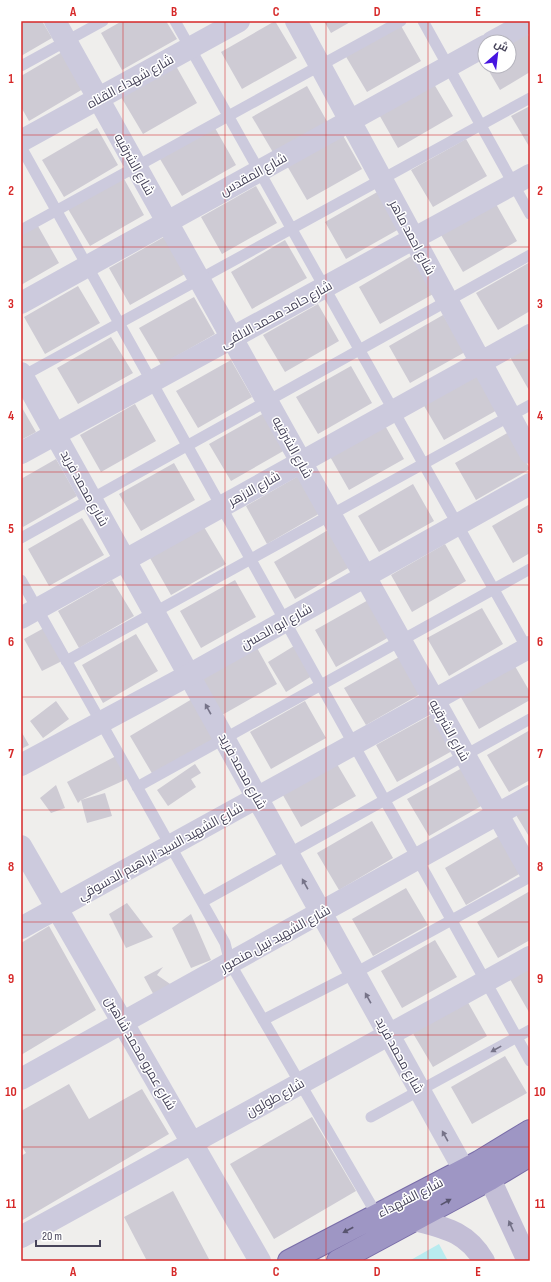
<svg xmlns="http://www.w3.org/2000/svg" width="551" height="1282" viewBox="0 0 551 1282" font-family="'Sofia Sans Condensed',Cairo,sans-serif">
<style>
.green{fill:#b8ebef}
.building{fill:#cecbd4}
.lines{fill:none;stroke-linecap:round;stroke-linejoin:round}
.trunk-casing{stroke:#796da8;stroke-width:24}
.service{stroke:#cccadd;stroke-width:11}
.minor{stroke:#cccadd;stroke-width:22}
.tertiary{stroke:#cccadd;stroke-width:22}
.secondary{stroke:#c3bed6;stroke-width:22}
.trunk{stroke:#9e96c4;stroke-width:22}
.oneway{fill:#767388}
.oneway2{fill:#58546f}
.oneway3{fill:#726f85}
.grid{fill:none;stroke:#d62828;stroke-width:1;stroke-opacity:0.55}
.labels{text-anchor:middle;stroke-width:3;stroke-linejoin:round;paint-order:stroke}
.street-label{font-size:13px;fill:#47445a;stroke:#fff}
.neatline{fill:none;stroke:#d62828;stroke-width:1.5}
.grid-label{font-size:13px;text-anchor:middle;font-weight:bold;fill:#d62828}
</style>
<rect width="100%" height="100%" fill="#efeeec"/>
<path class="green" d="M439,1244L448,1261H409Z"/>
<path class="building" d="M21,21H42L52,38L21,56Z
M122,21H166L177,39L122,70L101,33Z
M275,21L297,58L242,89L221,52Z
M324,21H352L331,33Z
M400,24L421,61L367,92L345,55Z
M527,33L530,38V72L500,90L486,66H509V44Z
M62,52L83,89L29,121L21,107V76Z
M176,66L197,103L143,134L121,97Z
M431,79L453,116L398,148L377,111Z
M307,86L328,123L274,154L252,117Z
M530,106V148L511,116Z
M97,128L118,165L64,197L42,160Z
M215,128L236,165L182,196L160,159Z
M341,132L362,169L307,200L286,164Z
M466,139L487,176L433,207L411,170Z
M123,177L144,215L90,246L68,209Z
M256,186L277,223L222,254L201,217Z
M379,191L401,228L346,259L325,222Z
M496,204L517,241L463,272L441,235Z
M38,226L59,263L21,285V235Z
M164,237L185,274L130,305L109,268Z
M285,240L307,278L252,309L231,272Z
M413,255L435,293L380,324L359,287Z
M530,262V311L498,330L476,293Z
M78,286L100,323L45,354L24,317Z
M194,297L215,334L161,365L139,328Z
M318,304L339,341L285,372L263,335Z
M443,315L465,352L410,383L389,346Z
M111,337L133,373L78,404L57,368Z
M530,345V392L510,357Z
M231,360L252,397L198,428L176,391Z
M351,366L372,403L318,434L296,397Z
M477,372L499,409L444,440L423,404Z
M135,404L156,441L101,472L80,435Z
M21,406L36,432L21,440Z
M264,413L285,450L231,481L209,444Z
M383,422L404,459L349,490L328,453Z
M509,432L530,469L476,500L455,463Z
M56,459L77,496L23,527L21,524V479Z
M174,463L195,500L141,531L119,494Z
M300,475L322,512L267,544L246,506Z
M413,484L434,521L379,552L358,516Z
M530,504V553L513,563L492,526Z
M82,518L104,555L49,586L28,549Z
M204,527L226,564L171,595L150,558Z
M328,530L350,567L295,599L274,562Z
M445,544L466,581L412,612L391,575Z
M112,580L134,616L79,648L58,611Z
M235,580L256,617L201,648L180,611Z
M370,599L391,636L336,667L315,630Z
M482,608L503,644L449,676L427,638Z
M44,628L62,661L42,671L24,639Z
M136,634L158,671L103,703L82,665Z
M256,646L277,684L222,715L201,678Z
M294,646L312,676L286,692L268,662Z
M399,657L420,694L366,725L344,688Z
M512,661L530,692V700L479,729L458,692Z
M192,699L215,738L153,775L130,736Z
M56,701L69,719L43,738L30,721Z
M305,701L326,738L271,769L250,732Z
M431,715L452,751L397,782L376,745Z
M530,730V780L509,792L487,755Z
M21,731L29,745L21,749Z
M116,756L127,779L81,800L105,793L112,816L87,823L81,800L78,803L67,782Z
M334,759L356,796L301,827L280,790Z
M195,764L201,773L191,779L196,787L168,806L157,790Z
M462,768L483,805L429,836L407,799Z
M56,785L65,808L51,813L40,798Z
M530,807V838L516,815Z
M372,821L393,858L339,890L317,853Z
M499,836L521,873L466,905L445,868Z
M406,888L428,925L373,956L352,919Z
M530,891V940L498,958L477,922Z
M127,903L153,937L126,948L109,914Z
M191,914L211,960L191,968L172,928Z
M49,926L96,1010L21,1055V943Z
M435,940L457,977L402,1008L381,971Z
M163,967L157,975L176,988L156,999L144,977Z
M530,967V1014L510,979Z
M466,999L487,1036L433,1067L411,1030Z
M505,1056L527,1093L472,1124L451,1087Z
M69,1084L89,1119L142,1089L169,1134L21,1221V1156L26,1153L21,1145V1111Z
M312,1117L356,1191L274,1239L230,1164Z
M173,1191L210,1261H147L124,1217Z"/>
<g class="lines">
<defs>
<path id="trunk" d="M289,1261L479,1162L530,1131
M338,1261L490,1179L530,1155"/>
</defs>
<use href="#trunk" class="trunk-casing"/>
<path class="service" d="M175,21L529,652
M423,21L530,214
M21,66L103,21
M21,147L530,1061
M21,230L401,21
M21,377L530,98
M21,538L530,255
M21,580L225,943L230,963L377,1215
M66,661L530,405
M137,787L530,569
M202,902L530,719
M263,1020L355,973L530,877
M371,1117L530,1030"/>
<path class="minor" d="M55,21L530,872
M296,21L530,453
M492,42L530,21
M21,141L239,21
M21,303L485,46
M21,373L464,1170
M21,453L530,175
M21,618L530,335
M21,846L260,1261
M21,928L530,647
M21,1079L530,796
M21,1237L530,957"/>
<path class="tertiary" d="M21,765L189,675L530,484"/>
<path class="secondary" d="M480,1163L490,1179L528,1261
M415,1220C446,1228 467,1232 484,1261"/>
<use href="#trunk" class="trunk"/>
</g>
<defs><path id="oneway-solid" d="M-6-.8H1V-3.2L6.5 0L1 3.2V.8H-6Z"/></defs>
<g class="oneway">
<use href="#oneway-solid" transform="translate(208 709) rotate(-119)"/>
<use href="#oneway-solid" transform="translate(305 884) rotate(-119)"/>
<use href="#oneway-solid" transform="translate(368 998) rotate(-119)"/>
<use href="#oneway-solid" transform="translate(496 1049) rotate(151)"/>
<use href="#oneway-solid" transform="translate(445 1136) rotate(-119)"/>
</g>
<g class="oneway2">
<use href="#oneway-solid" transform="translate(446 1202) rotate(-29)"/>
<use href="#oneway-solid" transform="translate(348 1230) rotate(152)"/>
</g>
<use class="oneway3" href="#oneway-solid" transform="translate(511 1226) rotate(-114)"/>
<path class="grid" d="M123,21V1261M225,21V1261M326,21V1261M428,21V1261M21,135H530M21,247H530M21,360H530M21,472H530M21,585H530M21,697H530M21,810H530M21,922H530M21,1035H530M21,1147H530"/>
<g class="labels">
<g class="street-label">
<text transform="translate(130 81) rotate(-29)" y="5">شارع شهداء القناه</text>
<text transform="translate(135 164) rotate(61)" y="5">شارع الشرقيه</text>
<text transform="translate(253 174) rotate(-29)" y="5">شارع المقدس</text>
<text transform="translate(413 237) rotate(62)" y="5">شارع احمد ماهر</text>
<text transform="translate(276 314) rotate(-29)" y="5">شارع حامد محمد الالفى</text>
<text transform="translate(293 447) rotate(61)" y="5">شارع الشرقيه</text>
<text transform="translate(85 488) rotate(61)" y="5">شارع محمد فريد</text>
<text transform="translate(254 488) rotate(-29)" y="5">شارع الازهر</text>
<text transform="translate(276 626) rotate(-29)" y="5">شارع ابو الحسن</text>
<text transform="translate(450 730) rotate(61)" y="5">شارع الشرقيه</text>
<text transform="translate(243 771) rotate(61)" y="5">شارع محمد فريد</text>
<text transform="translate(160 851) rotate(-29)" y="5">شارع الشهيد السيد ابراهيم الدسوقي</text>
<text transform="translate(275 938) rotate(-29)" y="5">شارع الشهيد نبيل منصور</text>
<text transform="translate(141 1053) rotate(60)" y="5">شارع عمرو محمد شاهين</text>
<text transform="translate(400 1055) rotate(61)" y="5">شارع محمد فريد</text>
<text transform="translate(275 1097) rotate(-29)" y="5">شارع طولون</text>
<text transform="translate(410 1197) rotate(-27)" y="5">شارع الشهداء</text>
</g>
</g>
<rect width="551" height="1282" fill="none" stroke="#ffffff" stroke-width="44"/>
<g transform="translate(497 54) rotate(28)"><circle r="19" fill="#ffffff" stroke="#b5b4bd"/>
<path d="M0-3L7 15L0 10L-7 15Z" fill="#4615e0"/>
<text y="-6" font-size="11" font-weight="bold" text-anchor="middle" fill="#47445a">ش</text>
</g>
<path d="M36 1240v6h64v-6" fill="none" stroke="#47445a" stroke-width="2"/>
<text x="42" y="1240" font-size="12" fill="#47445a" stroke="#ffffff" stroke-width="3" paint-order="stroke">20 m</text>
<rect x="22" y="22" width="507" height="1238" class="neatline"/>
<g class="grid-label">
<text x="73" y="16">A</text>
<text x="174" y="16">B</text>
<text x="276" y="16">C</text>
<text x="377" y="16">D</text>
<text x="478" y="16">E</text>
<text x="11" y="83">1</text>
<text x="540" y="83">1</text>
<text x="11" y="195">2</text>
<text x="540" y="195">2</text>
<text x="11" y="308">3</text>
<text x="540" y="308">3</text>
<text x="11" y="420">4</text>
<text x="540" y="420">4</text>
<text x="11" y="533">5</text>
<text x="540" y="533">5</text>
<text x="11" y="646">6</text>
<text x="540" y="646">6</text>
<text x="11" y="758">7</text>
<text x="540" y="758">7</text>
<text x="11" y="871">8</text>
<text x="540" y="871">8</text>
<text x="11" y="983">9</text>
<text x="540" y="983">9</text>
<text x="11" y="1096">10</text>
<text x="540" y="1096">10</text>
<text x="11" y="1208">11</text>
<text x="540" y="1208">11</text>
<text x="73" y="1276">A</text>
<text x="174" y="1276">B</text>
<text x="276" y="1276">C</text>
<text x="377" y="1276">D</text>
<text x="478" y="1276">E</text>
</g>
</svg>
